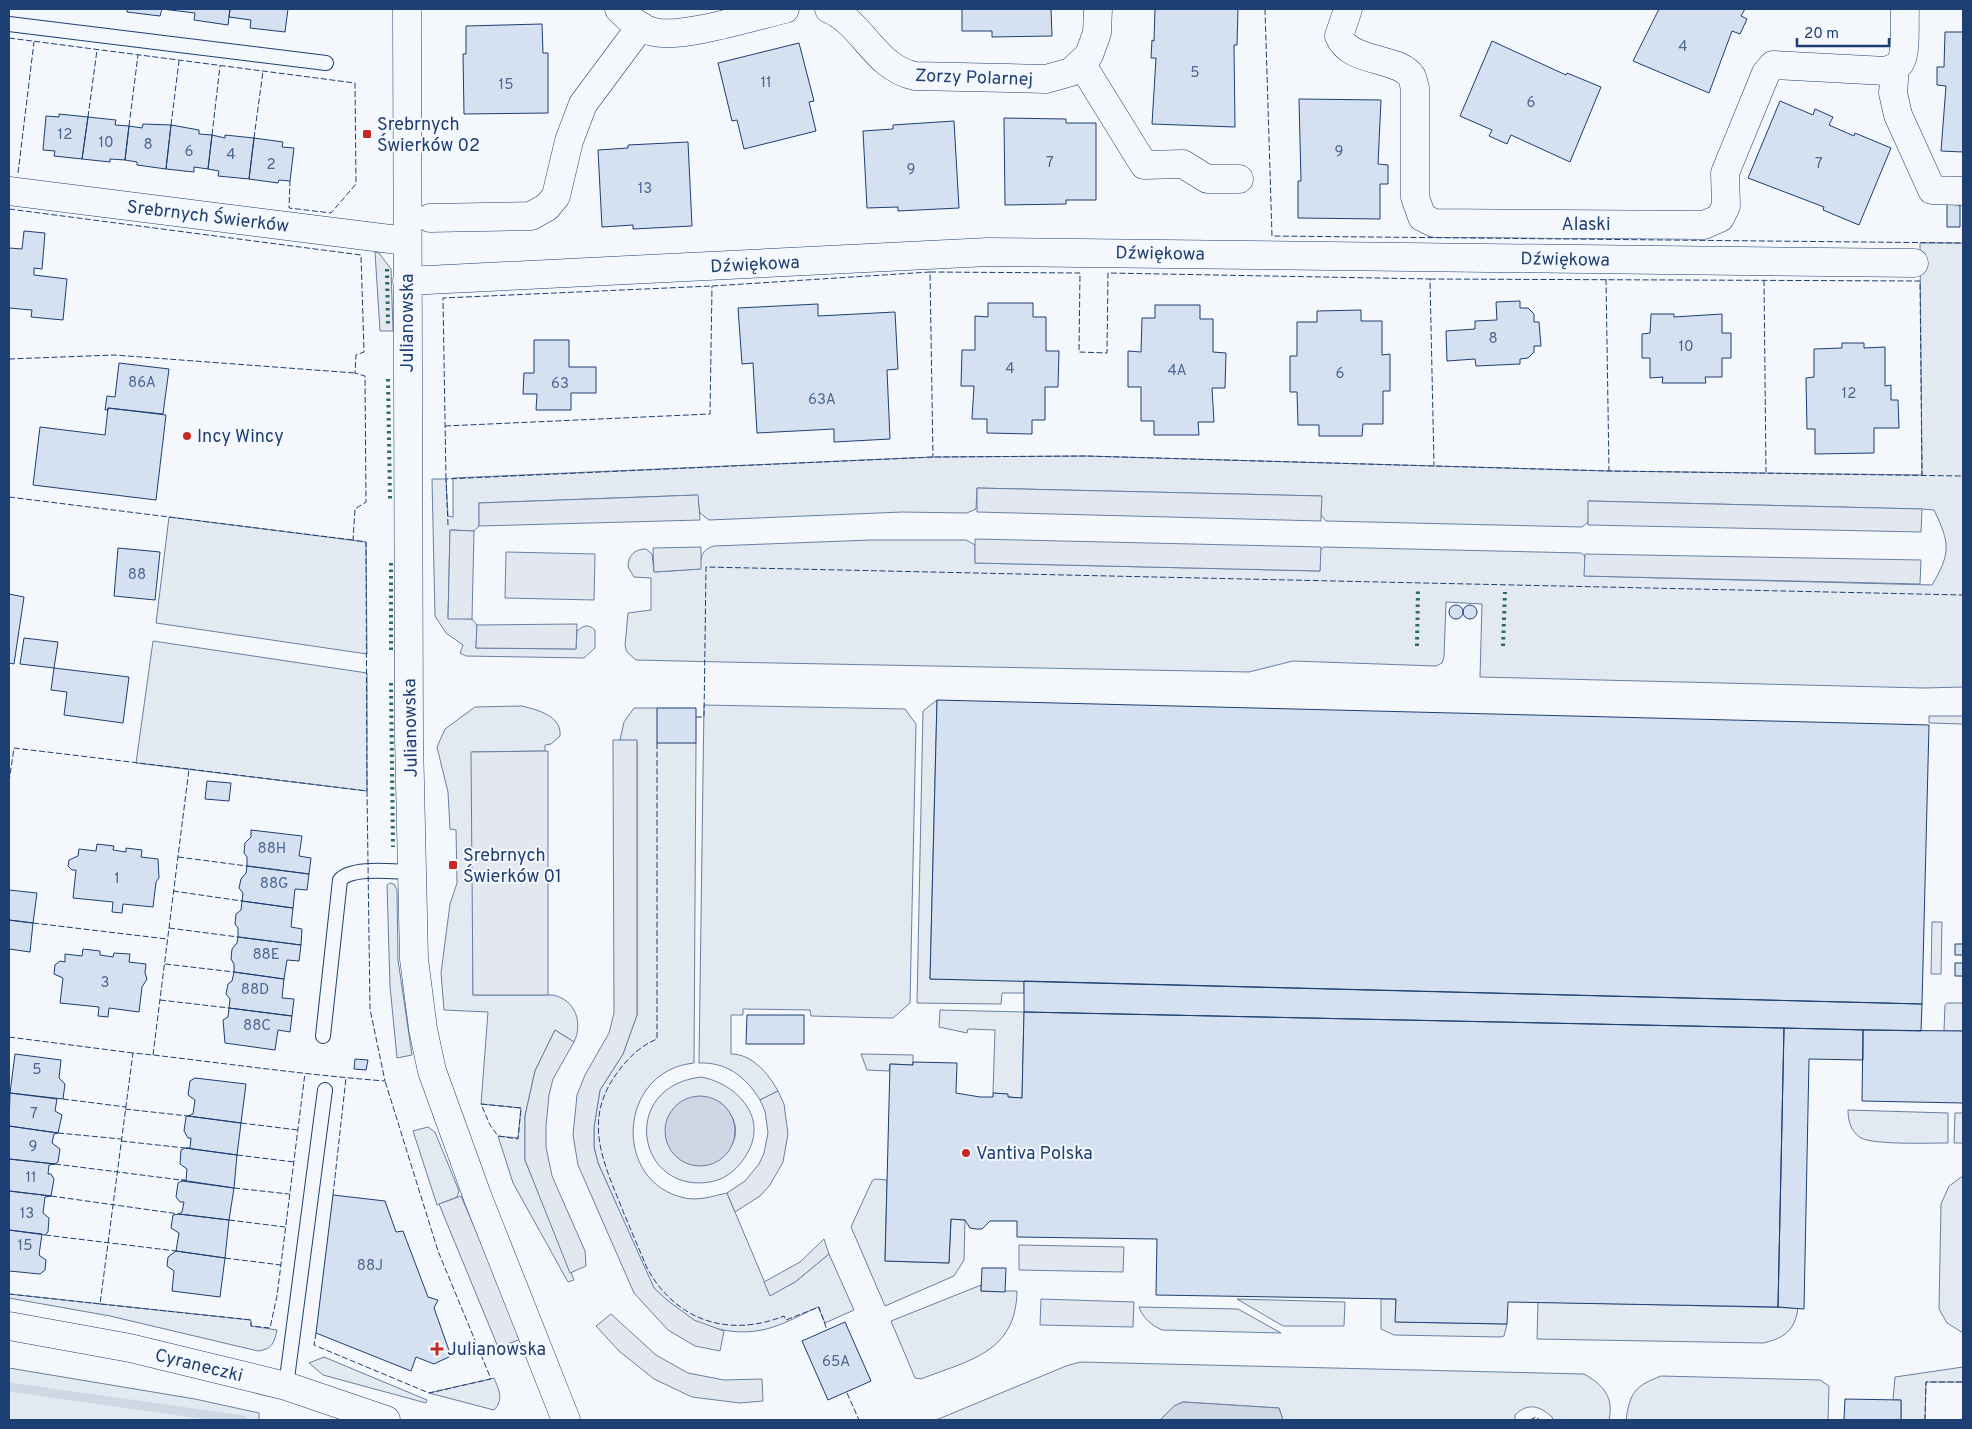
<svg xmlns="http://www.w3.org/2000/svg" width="1972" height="1429" viewBox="0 0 1972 1429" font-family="Overpass,sans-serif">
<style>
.green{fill:#e3e9f0;stroke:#687fa3;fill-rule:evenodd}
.parking{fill:#e3e8f0;stroke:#687fa3}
.water{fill:#cfd7e4;stroke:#687fa3}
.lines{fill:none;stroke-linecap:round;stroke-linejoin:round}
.stream{stroke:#cfd7e4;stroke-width:9}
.building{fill:#d5e0f0;stroke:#1d3f73}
.service-casing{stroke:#1d3f73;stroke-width:16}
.minor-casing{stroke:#1d3f73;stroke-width:29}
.tertiary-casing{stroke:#1d3f73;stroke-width:29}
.service{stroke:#f4f7fb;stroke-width:14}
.minor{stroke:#f4f7fb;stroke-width:28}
.tertiary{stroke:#f4f7fb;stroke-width:28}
.hedge{stroke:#2c6c60;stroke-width:4;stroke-dasharray:2.5 4;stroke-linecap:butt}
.fence{stroke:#1d3f73;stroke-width:1;stroke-dasharray:6 2.5;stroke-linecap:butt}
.poi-dot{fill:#c62828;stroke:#f4f7fb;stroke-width:2}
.labels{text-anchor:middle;stroke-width:4;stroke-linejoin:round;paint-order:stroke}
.number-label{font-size:15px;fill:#4b6792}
.street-label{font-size:18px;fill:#1d3f73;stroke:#f4f7fb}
.poi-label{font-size:18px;fill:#1d3f73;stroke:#f4f7fb;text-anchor:start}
</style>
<rect width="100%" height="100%" fill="#f4f7fb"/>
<path class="green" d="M1920,243H1963V687L1924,688L1480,677L1482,604L1446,602L1444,657L1442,663L1436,666L1293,661L1249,672L723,662L636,660L627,652L625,646L628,613L651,610V578L634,577L628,567C628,556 634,549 646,549L652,554L654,572L700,569C701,557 701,550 714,546L871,540H966L975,545V563L1320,571V550L1324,547L1581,553L1585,556V576L1932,585C1951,553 1950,543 1934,510L1922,509L1589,501L1588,522L1582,527L1326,521L1321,515V496L977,488L976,509L967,513L902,512L709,520L700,513L697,495L479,503V526L474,531L450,530L448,618L472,619L477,625L476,648L576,649L577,631C584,625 588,624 595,630V648L584,658L466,656L460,653L463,645L446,633L435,616L432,479H446L448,516L453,517V478L933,457L1086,456L1609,471L1922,475Z
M375,252L379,253L391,269L393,331H380Z
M169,517L366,542L367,654L156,623Z
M153,641L367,673V791L136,763Z
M937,700L930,979L1024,981V993H1002L1001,1004L917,1003L923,711Z
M704,705L905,709L916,724L910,1003L893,1018H888L811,1016L810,1010L743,1009V1015H731V1054C752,1054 768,1073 778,1091L760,1100C746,1077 727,1062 699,1063Z
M522,706C538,710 562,716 560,736L551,744L545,745V751L472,752L473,995H553C576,1000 583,1023 574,1042L555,1030L535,1071L525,1116V1160L574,1280L568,1282L513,1183L498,1136L518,1138L521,1108L481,1104L488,1012L444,1010L441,973L450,904L457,883L456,830L450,829L448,792L437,747L445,729L475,707Z
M634,708H657L696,743L694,1063C617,1071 612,1183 685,1198C699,1201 713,1196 727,1193L770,1295L795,1282L829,1254L854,1310L825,1323L818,1307C800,1315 782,1326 762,1330C723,1338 678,1320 654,1288C645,1275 639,1258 633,1243C621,1216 610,1189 598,1163L594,1147V1127L600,1090L623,1054L637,1015V741L620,740L624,722Z
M1929,716H1963V724L1929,723Z
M390,883L394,884L397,890L398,960L412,1055L397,1058L390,986L387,885Z
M1932,922H1942L1941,974H1931Z
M1947,1003H1963V1031H1944L1945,1005Z
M940,1010L1024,1012L1022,1098L1008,1097L1007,1094L993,1093L995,1030L968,1029L967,1033L939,1027Z
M861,1054L913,1055V1065L890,1064L889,1071L867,1070Z
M701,1077C734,1083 767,1114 749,1150C741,1166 728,1179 710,1182C637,1194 618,1087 701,1077ZM720,1102C775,1151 667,1201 666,1126Z
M1848,1110L1948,1113V1143C1930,1143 1875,1145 1861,1138C1851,1132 1848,1121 1848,1110Z
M1955,1113H1963V1143H1954Z
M428,1127L435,1132L459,1191L457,1197L437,1205L413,1131Z
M1963,1176V1333L1947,1323L1939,1309L1941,1204L1949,1186Z
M875,1179L887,1180L885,1261L949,1263L951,1219L965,1220L964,1260L954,1276L885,1306L851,1227L872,1181Z
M981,1285V1291H1017C1016,1353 969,1360 921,1379L915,1378L891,1321Z
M9,1294L251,1320V1326L277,1330C274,1344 272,1349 258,1351L110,1316L9,1298Z
M1237,1299L1345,1302L1344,1326H1283Z
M1381,1299H1396V1322L1507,1324L1504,1336L1500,1337L1394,1335L1381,1329Z
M1538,1302L1798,1308C1795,1330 1785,1338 1763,1343L1537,1339Z
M1139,1307L1238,1309L1281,1333L1162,1330C1151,1325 1143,1318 1139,1307Z
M324,1357L427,1400L426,1403L323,1375L309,1363Z
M1080,1362L1584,1374C1604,1385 1614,1398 1609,1420H1553L1552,1417C1540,1406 1528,1402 1515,1415V1420H1283L1279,1408L1183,1402L1174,1406L1160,1420H936L1066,1366Z
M1963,1367V1382H1926L1925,1420H1901V1400H1893L1895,1377Z
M9,1368L195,1399L259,1413V1420H9Z
M1661,1376L1820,1380L1829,1386L1828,1420H1626C1630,1392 1635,1386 1661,1376Z
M494,1378C499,1390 504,1400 494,1410L429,1393Z"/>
<path class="parking" d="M977,488L1322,496L1321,515V521L977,512Z
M698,495L700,520L479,526V503Z
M1588,501L1922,509L1921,532L1588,525Z
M450,530L474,531L472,619H448Z
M975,539L1321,547L1320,571L975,563Z
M701,547V569L654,572L653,548Z
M506,552L595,554L594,600L505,598Z
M1585,554L1921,560L1920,584L1584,576Z
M577,624L576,649L476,648L477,625Z
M613,740H637V1015L623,1054L600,1090L594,1127V1147L598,1163L654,1288L667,1300L694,1320L724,1331L720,1351L695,1346L668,1330L634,1293L578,1165L573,1135L577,1095L585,1075L609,1033L614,1013Z
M548,751V995H473L471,752Z
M555,1030L574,1042L553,1079L549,1095L546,1126V1147L552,1176L585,1251L586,1266L570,1273L525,1160V1116L535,1071Z
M778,1091L784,1104L788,1134L783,1162L770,1185L760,1196L735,1212L727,1193L745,1181L759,1164L764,1153L768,1133L765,1111L760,1100Z
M461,1196L522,1339L498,1347L439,1204Z
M824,1239L829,1254L795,1282L770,1296L764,1282L800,1262Z
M1019,1245L1124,1247L1123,1272L1019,1270Z
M1041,1299L1134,1302L1133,1327L1040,1325Z
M611,1314L656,1355L688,1373L724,1380L762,1379L763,1401L740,1403L692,1397L654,1379L619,1351L596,1326Z"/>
<path class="water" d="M665 1131a35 35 0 1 1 70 0a35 35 0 1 1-70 0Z
M1183,1402L1279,1408L1283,1420H1160L1174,1406Z"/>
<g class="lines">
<path class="stream" d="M9,1387L243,1420"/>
</g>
<path class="building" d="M127,9H162L160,16L127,12Z
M162,9H230L228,25L194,20L195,13Z
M230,9H288L285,32L250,28L251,20L229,17Z
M962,9H1051L1052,36L992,37V31H962Z
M1155,9H1238L1237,45H1234L1235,127L1152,124L1156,58H1151L1152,40L1154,41Z
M1659,9H1745L1741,16L1747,19L1740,34L1732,31L1709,93L1633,61Z
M542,24L543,53H548V113L464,114L463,54H466V26Z
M1945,32H1963V152L1941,151L1946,86L1937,85V67H1944Z
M1492,41L1566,75L1567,73L1601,87L1570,162L1511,135L1507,144L1489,136L1492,130L1460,116Z
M799,43L814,101L809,102L816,131L744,149L737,120L732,121L718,63Z
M1299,99L1381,100L1378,164L1388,165V184H1380V219L1298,218V181H1301Z
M1780,101L1813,115L1815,109L1833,117L1829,125L1854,136L1855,133L1891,148L1859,225L1823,210L1824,207L1748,178Z
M59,114L88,117L82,159L54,156L55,151L43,150L46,116L59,117Z
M88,117L116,120L115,125L129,126L125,160L110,159V162L82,159Z
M1004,118L1066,119V123H1096V200H1066V204L1005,205Z
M954,121L959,208L898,211V207L867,208L863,131L893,129V125Z
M143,124L171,125L166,169L137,165V162L125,160L129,126L142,128Z
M171,125L199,130V134L212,135L208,169L194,167V172L166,169Z
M212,135L225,138V135L254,138L249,179L218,176L219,171L208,169Z
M254,138L283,142L282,147L294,148L290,181L279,180L278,183L249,179Z
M688,142L692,226L633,229V225L602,227L598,150L628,148V145Z
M1947,204L1960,205V227H1947Z
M24,231L45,233L42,269L34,268V275L67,279L63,320L31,317L32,310L9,308V248L22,249Z
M1520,301V308H1528L1534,314V322H1539L1541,346H1534V352L1528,358L1520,359V364L1476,366L1475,359L1447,361L1446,331L1475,329V321L1497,320L1496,302Z
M988,303H1033V317H1046V351H1059L1058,387H1045V420H1032V434L987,433V419H972L974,386H961L962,350H975V316L988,317Z
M818,304V316L895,312L898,369L887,370L890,439L834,442V429L757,433L753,363L742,364L738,308Z
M1155,305H1200V319H1213V352L1226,353L1225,388H1212L1214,422H1198L1199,435H1154V421H1141V387H1128V351L1141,352L1142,318H1155Z
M1361,310V321H1382V355L1390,354V391H1383V424H1363L1362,436H1319V425H1298L1297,392H1290V356H1297V322H1317V311Z
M1651,314H1674V317L1722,314V333H1731V358H1722V377H1705L1706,383H1662L1663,377L1650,378V358H1642V334L1650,333Z
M534,340H569V367H596V393H571V410H536L537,394H523L524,373H534Z
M1842,343H1864V348L1885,347V386L1891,385V400H1898L1899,428H1874V453L1815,454V429H1807L1806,378L1814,377V349L1842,348Z
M119,363L169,369L163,414L108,408V410H105L107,396L115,397Z
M108,408L166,415L156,500L33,485L40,427L105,435Z
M118,548L160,552L155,600L114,596Z
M9,594L24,597L14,664L9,663Z
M1449 612a7 7 0 1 1 14 0a7 7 0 1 1-14 0Z
M1463 612a7 7 0 1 1 14 0a7 7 0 1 1-14 0Z
M24,638L58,642L54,668L20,664Z
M54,668L129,677L123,723L64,715L67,692L51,690Z
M937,700L1929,725L1922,1004L930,979Z
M657,708H696V743H657Z
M207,781L231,783L229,801L205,799Z
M251,830L302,836L299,856L311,858L309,874L247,866V857L244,853L245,843L251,837Z
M97,844L114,846L113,850L126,852V848L142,850L141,857L158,859L159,878L156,882L153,907L123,904L122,913L112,912L113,902L73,898L76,870H72L68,866L69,860L78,856L79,849L96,851Z
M247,866L309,874L307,890L295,889L293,908L242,901L243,893L239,888L241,879L246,873Z
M9,890L37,893L33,923L9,920Z
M242,901L293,908L291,927L302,929L301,945L238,937V928L235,924L236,914L241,910Z
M9,920L33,923L30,952L9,949Z
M238,937L301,945L299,961L287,960L284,979L234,972V964L231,959L232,949L237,943Z
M1955,944H1963V955H1955Z
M83,949L100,951V955L113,957L114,953L130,954L129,962L146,964L145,973L147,979L142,987L139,1012L109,1008L108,1017L98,1016L99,1007L60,1003L63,978L54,974L55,965L60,961L65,962V954L82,956Z
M1955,963H1963V976H1955Z
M234,972L284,979L282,998L294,999L292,1016L229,1008L230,999L226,994L228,984L232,981Z
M1024,981L1922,1004L1921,1031L1024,1012Z
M229,1008L292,1016L290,1032L278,1030L275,1050L225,1043L223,1020L228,1017Z
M1024,1012L1784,1028L1778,1307L1508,1302L1507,1324L1395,1322L1396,1299L1156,1295L1157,1239L1017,1237V1221H990L982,1229H976L970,1228L965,1220L951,1219L949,1263L885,1261L890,1064L913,1065V1062L957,1063L956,1093L980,1097H993V1093L1008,1094V1097L1022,1098Z
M747,1015H804V1044H746Z
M1784,1028L1863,1030V1060L1809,1059L1804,1309L1778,1307Z
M1863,1030L1963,1031V1103L1862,1101Z
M15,1054L61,1060L59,1078L65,1084L63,1099L10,1093Z
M355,1059L368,1060L366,1070L354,1069Z
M195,1078L246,1084L241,1123L188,1116L193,1114L195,1100L188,1095L190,1081Z
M10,1093L57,1099L55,1111L62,1115L58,1133L9,1126Z
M188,1116L241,1123L237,1155L186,1148H190L191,1138H188L184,1131L186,1117Z
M9,1126L58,1133L54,1134L52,1143L60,1149L58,1162L55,1164L9,1159Z
M185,1148L237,1155L234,1188L181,1180H186L187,1169L180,1164L181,1150Z
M9,1159L55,1164L49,1165L48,1174H51L54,1179L51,1196L9,1191Z
M182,1181L234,1188L229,1220L179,1214L182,1212L184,1202H180L176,1197L178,1183Z
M9,1191L51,1196L45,1197L43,1213L49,1218L48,1232L45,1235L9,1230Z
M333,1195L385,1201L396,1232L403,1231L428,1297L438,1300L434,1308L451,1356L434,1364L416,1357L411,1371L316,1333Z
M179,1214L229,1220L225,1258L176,1251L179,1233L171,1228L173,1215Z
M9,1230L42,1234L39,1255L46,1260L45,1270L40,1274L9,1271Z
M176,1251L225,1258L220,1297L172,1291L174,1271L167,1266L168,1257Z
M982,1268H1006L1005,1292L981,1291Z
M845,1322L871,1381L828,1400L802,1341Z
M1845,1399L1901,1400V1420H1844Z"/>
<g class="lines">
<defs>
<path id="service" d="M9,24L326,63
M323,1036L340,880C352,866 395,872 412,872
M286,1386L325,1090"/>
<path id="minor" d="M407,9L409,739L414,959L423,1029L432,1071L478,1198L566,1420
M619,9C628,18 640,29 654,32C681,39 755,16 785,9
M829,9C863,23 875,68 915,76L1046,79L1071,72L1089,55L1097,33L1098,9
M1348,9L1339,36C1350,64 1399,56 1412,77C1413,80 1414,85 1415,88V197L1422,217L1434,223L1704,225L1720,218L1726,206L1725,173L1766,73L1773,65L1886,71C1891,69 1897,67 1900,63C1907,53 1904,21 1905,9
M1081,63L1144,165L1183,164L1207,179H1239
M1895,68L1893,93L1898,115L1932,190L1963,191
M9,191L406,241
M430,218L531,216L547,207L556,196L569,141L583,104L641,26
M407,281L988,252L1914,263"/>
<path id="tertiary" d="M9,1326L130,1348L286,1386L386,1420"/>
</defs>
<use href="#service" class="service-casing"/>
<use href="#minor" class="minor-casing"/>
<use href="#tertiary" class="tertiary-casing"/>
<use href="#service" class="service"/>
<use href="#minor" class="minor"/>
<use href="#tertiary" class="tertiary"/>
<path class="hedge" d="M387,269L388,327
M388,379L390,499
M1417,646L1418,590
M1503,646L1505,592
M391,650V559
M391,683L393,847"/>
<path class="fence" d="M1265,9L1272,236L1963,243
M9,38L355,83L356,184L331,213L289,208L290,181
M88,117L97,50
M171,125L179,61
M129,126L138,55
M212,135L220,66
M254,138L263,71
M18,173L34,42
M9,209L361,255L364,352L356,355L355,373L365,376L366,502L355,509L353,540L366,542L367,791
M930,272L1080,273L1079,352L1107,353L1108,273L1430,279L1434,465
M1430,279L1920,281L1922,475
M1606,279L1609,471
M1764,280L1766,472
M9,359L114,355L355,373
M445,426L710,414L712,286
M446,479L443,298L712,286L930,272L933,457
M9,497L353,540
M448,525L446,479L933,457L1086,456L1609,471L1963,476
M696,717H704L706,567L1963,595
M657,743V1039C640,1046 628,1058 617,1073C585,1117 600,1155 619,1201C628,1224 638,1246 647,1268C676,1321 729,1338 784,1316L786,1320L819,1307L827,1330
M9,782L14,748L189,769
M178,857L247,866
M173,891L242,901
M33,923L167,939
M169,928L238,937
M165,964L234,972
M160,1000L229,1008
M9,1037L133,1053
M153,1055L189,769L367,791L370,1009L385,1081C307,1075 230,1064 153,1055L133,1053L100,1304L251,1320V1326L270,1328L277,1296L305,1073
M63,1099L126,1107
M481,1104L521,1108L518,1139L498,1136L490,1125Z
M125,1109L188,1116
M241,1123L298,1130
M58,1133L121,1139
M121,1141L185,1148
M237,1155L294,1162
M55,1164L181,1180
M234,1188L289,1194
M333,1195L346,1078
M51,1196L179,1214
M229,1220L285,1227
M45,1235L176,1251
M225,1258L281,1265
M9,1294L100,1304
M316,1333L314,1345L429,1393L491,1379L438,1251L385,1081
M847,1393L859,1420
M1530,1420L1536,1417L1540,1420
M1925,1420L1926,1382H1963"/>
</g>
<g class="poi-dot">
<rect x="362" y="129" width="10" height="10" rx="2.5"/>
<circle cx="187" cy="436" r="5"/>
<rect x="448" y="860" width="10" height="10" rx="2.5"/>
<circle cx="966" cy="1153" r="5"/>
<path d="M434.5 1341.5h5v5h5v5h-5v5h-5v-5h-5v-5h5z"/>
</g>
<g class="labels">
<g class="number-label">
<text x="1683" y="51">4</text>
<text x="1195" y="77">5</text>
<text x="766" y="87">11</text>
<text x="506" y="89">15</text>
<text x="1531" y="107">6</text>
<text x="65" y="139">12</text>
<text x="106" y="147">10</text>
<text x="148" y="149">8</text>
<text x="189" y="156">6</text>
<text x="1339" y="156">9</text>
<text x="231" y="159">4</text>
<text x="1050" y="167">7</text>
<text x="1819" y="168">7</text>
<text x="271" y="169">2</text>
<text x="911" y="174">9</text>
<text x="645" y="193">13</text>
<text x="1493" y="343">8</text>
<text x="1686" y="351">10</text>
<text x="1010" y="373">4</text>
<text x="1177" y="375">4A</text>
<text x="1340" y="378">6</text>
<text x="142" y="387">86A</text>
<text x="560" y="388">63</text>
<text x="1849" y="398">12</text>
<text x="822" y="404">63A</text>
<text x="137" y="579">88</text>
<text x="272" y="853">88H</text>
<text x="117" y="883">1</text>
<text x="274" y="888">88G</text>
<text x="266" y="959">88E</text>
<text x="105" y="987">3</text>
<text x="255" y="994">88D</text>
<text x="257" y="1030">88C</text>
<text x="37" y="1074">5</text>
<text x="34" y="1118">7</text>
<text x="33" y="1151">9</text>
<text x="31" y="1182">11</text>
<text x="27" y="1218">13</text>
<text x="25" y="1250">15</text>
<text x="370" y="1270">88J</text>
<text x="836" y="1366">65A</text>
</g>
<g class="street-label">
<text transform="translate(974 77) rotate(2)" y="6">Zorzy Polarnej</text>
<text transform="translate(208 216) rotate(7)" y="6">Srebrnych Świerków</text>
<text x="1586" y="230">Alaski</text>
<text transform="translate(1160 253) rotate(1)" y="6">Dźwiękowa</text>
<text transform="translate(1565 259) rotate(1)" y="6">Dźwiękowa</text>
<text transform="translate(755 264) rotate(-3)" y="6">Dźwiękowa</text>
<text transform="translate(407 323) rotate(-90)" y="6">Julianowska</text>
<text transform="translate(410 728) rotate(-91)" y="6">Julianowska</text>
<text transform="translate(199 1365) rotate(14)" y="6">Cyraneczki</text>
</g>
<g class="poi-label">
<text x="377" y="130">Srebrnych<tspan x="377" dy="21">Świerków 02</tspan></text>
<text x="197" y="442">Incy Wincy</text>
<text x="463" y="861">Srebrnych<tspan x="463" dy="21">Świerków 01</tspan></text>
<text x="976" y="1159">Vantiva Polska</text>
<text x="447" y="1355">Julianowska</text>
</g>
</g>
<rect width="1972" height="1429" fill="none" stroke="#1d3f73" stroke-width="20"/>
<path d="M1797 38v8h92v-8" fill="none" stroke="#1d3f73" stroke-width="2.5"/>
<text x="1804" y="38" font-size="15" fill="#1d3f73" stroke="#f4f7fb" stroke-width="4" paint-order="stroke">20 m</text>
</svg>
